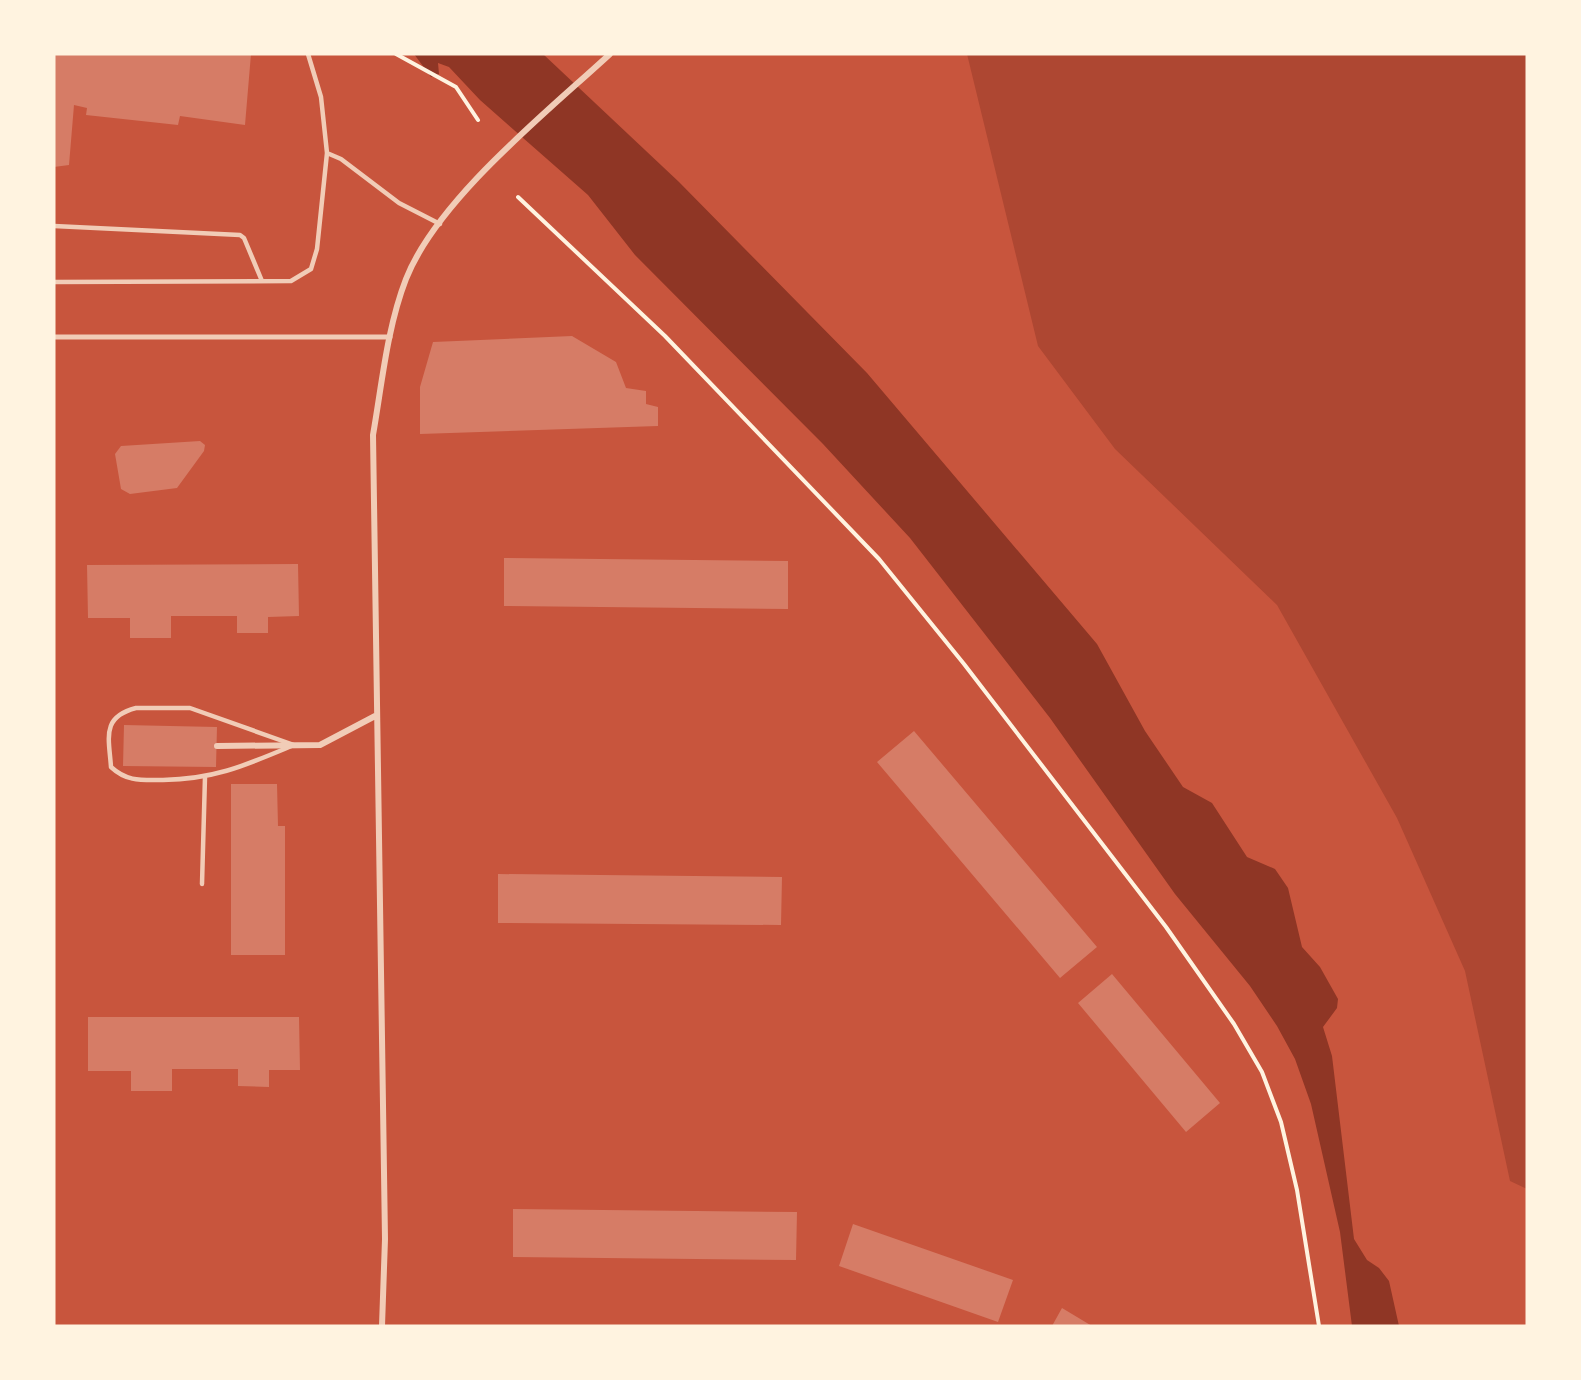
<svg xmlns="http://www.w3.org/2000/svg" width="1581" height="1380" viewBox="0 0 1581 1380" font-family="'Fira Sans Condensed',sans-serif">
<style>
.green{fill:#ae4732}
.water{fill:#8f3625}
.building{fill:#d67c66}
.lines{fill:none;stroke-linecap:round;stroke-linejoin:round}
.path{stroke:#fff3e0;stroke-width:4}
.service{stroke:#f1ccb7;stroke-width:4.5}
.pedestrian{stroke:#f1ccb7;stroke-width:5}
.minor{stroke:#f1ccb7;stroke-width:6}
</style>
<rect width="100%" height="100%" fill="#c8553d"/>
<path class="green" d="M967,54H1527V1189L1510,1181L1465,971L1397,818L1277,605L1115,449L1038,346Z"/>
<path class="water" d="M414,54H543L679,182L867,373L1097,644L1145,731L1183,787L1212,803L1247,857L1275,869L1288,888L1302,947L1320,967L1338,999L1337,1008L1323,1027L1332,1056L1354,1239L1367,1260L1379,1268L1389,1281L1399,1326H1352L1340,1232L1311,1104L1295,1059L1277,1026L1250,986L1175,894L1050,718L910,538L823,444L635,255L588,195L480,100L449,67L438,63L439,74L431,77Z"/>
<path class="building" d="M54,54H251L245,125L180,116L178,125L86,115L87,108L74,105L69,165L54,167Z
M572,336L616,362L626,388L646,391V404L658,407V426L420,434V387L433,342Z
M200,441L205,445L204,451L177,488L130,494L121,489L115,454L121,446Z
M504,558L788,561V609L504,606Z
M298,564L299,616L268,617V633H237V616H171V638H130V618H88L87,565Z
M124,725L217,727L216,767L123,766Z
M914,731L1097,947L1060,978L877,762Z
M231,784H277L278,826H285V955H231Z
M498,874L782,877L781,925L498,923Z
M1112,974L1220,1103L1186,1132L1078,1003Z
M88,1017H299L300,1070H269V1087L238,1086V1069H172V1091H131V1071H88Z
M513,1209L797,1212L796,1260L513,1257Z
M853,1224L1013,1280L998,1322L839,1266Z
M1062,1308L1092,1326H1052Z"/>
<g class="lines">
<path class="path" d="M396,54L456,87L478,120
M518,197L665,336L879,559L964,664L1166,927L1234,1024L1262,1072L1281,1122L1297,1190L1319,1326"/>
<path class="service" d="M327,153L341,159L399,203L440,224
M54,226L240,235L244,238L262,281
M54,282L291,281L311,269L317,249L327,153L321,97L308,54
M136,708H190L294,745C246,765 216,779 163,780C142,780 127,782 111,767C109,738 101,717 136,708Z
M202,884L205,777"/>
<path class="pedestrian" d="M54,337H390"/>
<path class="minor" d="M217,746L320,745L377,715
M382,1326L385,1239L373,435C382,384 387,328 406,279C437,200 547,112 610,54"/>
</g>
<rect width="1581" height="1380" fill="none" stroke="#fff3e0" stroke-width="111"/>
</svg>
